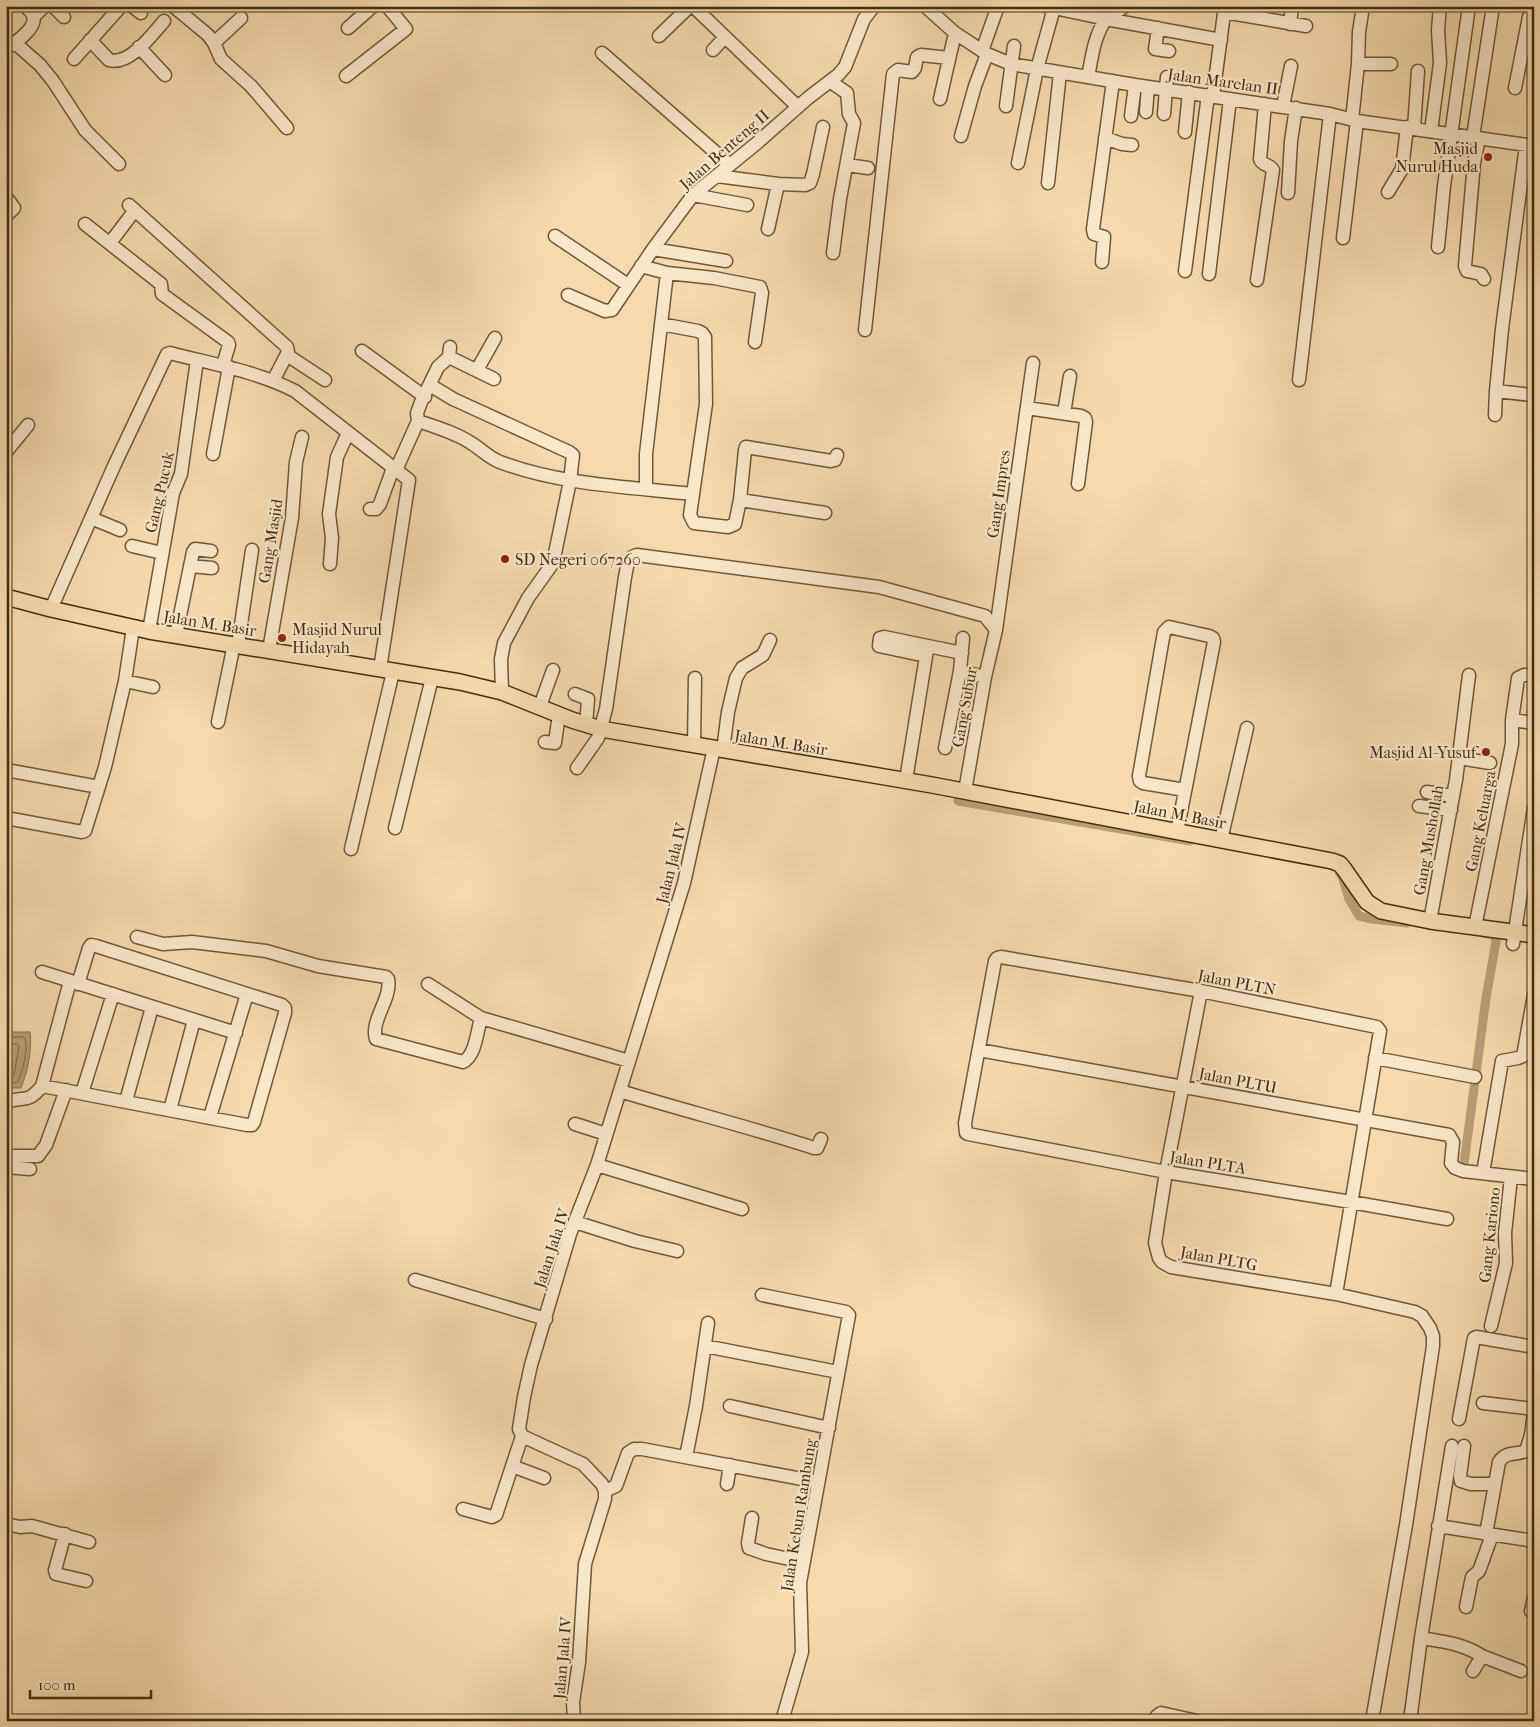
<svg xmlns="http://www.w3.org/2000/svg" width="1540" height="1727" viewBox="0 0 1540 1727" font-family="'IM FELL French Canon',serif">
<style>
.water{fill:#b99f77;stroke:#8a714d}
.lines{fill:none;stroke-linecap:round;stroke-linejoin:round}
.shore{stroke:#7e6643;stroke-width:1}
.canal{stroke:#b99f77;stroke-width:9}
.minor-casing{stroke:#705836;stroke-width:15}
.major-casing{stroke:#442d0f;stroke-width:18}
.minor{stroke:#f9e7ca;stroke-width:12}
.major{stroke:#f6daad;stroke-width:15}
.poi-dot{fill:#8f2418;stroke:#f9e7ca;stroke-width:2}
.labels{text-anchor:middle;stroke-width:4.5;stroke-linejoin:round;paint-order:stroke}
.street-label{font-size:16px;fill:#442d0f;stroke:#f9e7ca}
.poi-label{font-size:16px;fill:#442d0f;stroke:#f9e7ca;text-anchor:end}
</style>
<rect width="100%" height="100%" fill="#f6daad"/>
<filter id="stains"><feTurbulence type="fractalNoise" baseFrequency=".004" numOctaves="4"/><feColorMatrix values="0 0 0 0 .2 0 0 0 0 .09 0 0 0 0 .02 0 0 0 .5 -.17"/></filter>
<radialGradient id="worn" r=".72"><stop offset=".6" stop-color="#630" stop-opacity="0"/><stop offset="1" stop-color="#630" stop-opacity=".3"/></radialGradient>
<path class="water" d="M6,1032H30C32,1051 28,1070 21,1088H6Z"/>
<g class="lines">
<path class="shore" d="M6,1037H24C30,1046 22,1071 18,1082L6,1083
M6,1043L17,1044L19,1046L14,1075L6,1077"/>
<path class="canal" d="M958,801L1190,841
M1339,872L1342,876L1349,899L1359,916L1372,919L1407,923
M1463,1171L1486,998L1496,942L1494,935L1484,933"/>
<defs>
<path id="minor" d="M53,6L64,17
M132,6L141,13
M173,6L208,35L214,43L221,59L251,86L287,128
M693,6L798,107
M925,6L955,33L987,54L1011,64L1135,85L1330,114L1357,121L1534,146
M1045,6L1106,19L1125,6
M1224,12L1306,26
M33,17L45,6
M1290,24L1292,6
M348,28L373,6
M1158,28L1155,49L1169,51
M659,36L690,6
M90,40L109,60C129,66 152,35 164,21
M15,43L40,65L53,81L85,130L119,164
M214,43L241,18
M139,47L165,75
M6,48C15,43 38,28 33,15C32,12 28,9 25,6
M713,50L725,37
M982,51L998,6
M602,53L730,165
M74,59L121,6
M1358,64H1391
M346,76L406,29L387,6
M1088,77C1092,57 1094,36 1106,19L1221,40
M831,82L847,93L849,114L854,123L840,199L833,253
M1515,88L1529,17L1534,14
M1213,96L1225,6
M940,99L955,33
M1006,106L1014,46
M1283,106L1291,66
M1146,112L1148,87
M1164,114L1167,77
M1131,116L1135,85
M1352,120L1358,64L1359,32L1363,6
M1414,128L1418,71
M1431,131L1440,63L1438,30L1440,6
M1185,132L1189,92
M961,136L975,86L987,54
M1473,137L1493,6
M1105,138L1122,144L1132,145
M1479,138L1474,163L1465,266L1467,271L1481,274L1484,279
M1018,163L1037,69L1054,8
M847,165L868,168
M717,176L778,184L768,229
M1048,183L1060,73
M778,184L805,185L810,183L813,174L823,127
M1388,192L1402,169L1407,127
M1288,193L1291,141L1296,108
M693,195L747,205
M6,197L14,208L6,216
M129,205L287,347L288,352L273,381
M85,224L161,284L162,294L228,342L229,345L223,365
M555,236L628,285
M1343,238L1357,121
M110,243L135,210
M1438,247L1444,186L1469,6
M653,249L726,261
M1102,262L1104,237L1094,234L1093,229L1113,81
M641,266L667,273L714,278L760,287L762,293L755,342
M1185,271L1208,95
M1209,274L1230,99
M1257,280L1273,170C1270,164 1262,166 1260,159L1265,104
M568,295L605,311L612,310L653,249L693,195L757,143L808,98L838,75L845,67L864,19L874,6
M661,324L698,331L702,333L705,337L706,404L690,515L694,523L728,527L735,524L740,500L745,450L746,447L831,461L835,460L837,455
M865,330L893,74L898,70L912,72L915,68L917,57L921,55L949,58
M362,351L425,397
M287,355L325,380
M449,357L494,379
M477,370L495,338
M1299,380L1330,114
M430,385L453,399L569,452L573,455L570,481L553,563L528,598L504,643L501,659L502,692
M1496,391L1532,395
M1027,408L1081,416L1085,418L1086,422L1078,484
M1064,413L1070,376
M1495,415L1496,391L1502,329L1526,145
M418,421C436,427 456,433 471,443C481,449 489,458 500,462C561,485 629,487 693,494
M6,452L28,425
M213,454L229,367
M396,470L418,421L417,413L421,402L438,367L449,357L450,347
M646,489V454L667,273
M740,500L825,513
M370,509H376L380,504L393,468
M91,518L120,530
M132,546L162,553
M330,564L332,538L329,514L337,457L348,433
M190,566L212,568
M51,609L114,466L167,354L170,353C212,364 256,371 295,391L409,480L380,669
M149,631L173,493L181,474L197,360
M176,635L193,552L195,549L211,551
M963,638L960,671L985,677
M238,645L252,550
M269,650L292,518L296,462L302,437
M926,656L879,646L880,638L884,637L962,653
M125,681L153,687
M575,694L588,699L586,725
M540,706L553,670
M1512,720L1534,723
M218,722L234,644
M545,742L555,743L559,714
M694,745L695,678
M945,748L960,671
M723,750L728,712L736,678L742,668L763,655L770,640
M1459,758L1490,763
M577,768L598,738L606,709L625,577C627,568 627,557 637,555L879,587L985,616L996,630
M6,770L99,787
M906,780L927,650
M965,791L985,677L996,630L1033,363
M1427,792L1453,796
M1419,806L1451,810
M6,818L82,832L85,831L105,767L125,681L133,628
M395,828L432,678
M1177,831L1181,812L1214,642L1213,638L1209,636L1169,627L1164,632L1139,776L1140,781L1143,783L1185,790
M1221,840L1247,728
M351,849L393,672
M1430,921L1456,780L1469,675
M1475,927L1512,744V720L1518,678L1524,675H1534
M137,937L163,944L192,942L266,951L318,966L386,977L388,979C392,999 370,1020 376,1039L463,1062C476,1055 477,1031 481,1018L629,1061
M1513,944L1534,808
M42,972L236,1033
M428,984L481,1018
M1201,991L1166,1172L1155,1243L1159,1258L1162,1262L1171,1267L1336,1294L1415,1312L1422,1316L1430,1328L1433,1336V1346L1406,1525L1372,1721
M979,1050L1449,1135L1453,1142L1451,1163L1455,1168L1463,1171L1534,1179
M1375,1058L1475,1077
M42,1086L247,1125H252L254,1122L285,1013V1008L282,1005L96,946L91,945L89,948L78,984
M620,1091C685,1111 750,1127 814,1148H817L821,1139
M82,1093L113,994
M126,1101L152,1007
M6,1102C24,1095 27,1105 42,1086L70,981
M170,1110L194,1020
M210,1117L247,994
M575,1124L606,1134
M6,1156H38L46,1145L66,1090
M597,1165L742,1209
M6,1167L30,1169
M1483,1173L1502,1061L1518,1058L1523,1056L1534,995
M575,1222L635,1241L677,1251
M415,1280L546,1319
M1336,1294L1380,1031L1377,1027L1201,991L1001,957L997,958L995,961L965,1123L966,1133L968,1134L1166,1172L1351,1202L1447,1219
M762,1295L846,1312L849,1315L800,1583L802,1652L782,1721
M1491,1326L1506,1263L1505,1233L1511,1177
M705,1346L838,1372
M1483,1403L1534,1409
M730,1406L829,1428
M1459,1419L1474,1338L1476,1337L1534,1347
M1464,1446L1460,1476L1461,1481L1471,1484H1494
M686,1457L696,1406L708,1323
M512,1466L544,1478
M727,1484L730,1465
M605,1491L616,1486L628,1453L634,1449H642L818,1482
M463,1509L492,1517L496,1515L522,1436
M752,1518L748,1543L749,1548L766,1554L803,1562
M6,1524L20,1527L32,1526L89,1542
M1438,1526L1534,1541
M65,1534L55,1570L56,1574L86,1581
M1486,1534L1499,1462C1506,1451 1516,1455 1526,1451L1531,1435L1534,1413
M1466,1607L1472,1577L1479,1571L1492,1535
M1531,1611L1534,1598
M1421,1638C1444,1642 1461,1643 1482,1656L1473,1671
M1482,1656L1521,1671
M574,1721L573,1702L579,1662L585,1564L605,1499V1491L602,1484L583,1464L522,1436L519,1429L524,1397L531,1365L570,1234L597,1165L684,883L714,748
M1152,1721L1155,1720L1157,1716L1161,1713L1197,1721
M1410,1721L1421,1638L1452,1446"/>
<path id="major" d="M6,597L51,609L149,631L460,682L502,692L572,720L601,729L932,785L1332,861L1340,864L1344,869L1367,902L1381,911L1430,921L1534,935"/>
</defs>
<use href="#minor" class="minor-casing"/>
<use href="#major" class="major-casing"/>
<use href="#minor" class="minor"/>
<use href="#major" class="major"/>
</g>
<g class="poi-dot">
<circle cx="1488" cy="157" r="5"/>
<circle cx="505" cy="559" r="5"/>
<circle cx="282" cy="638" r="5"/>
<circle cx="1486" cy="752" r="5"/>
</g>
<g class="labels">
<g class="street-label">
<text transform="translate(1223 81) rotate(8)" y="6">Jalan Marelan II</text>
<text transform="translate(724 149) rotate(-41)" y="6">Jalan Benteng II</text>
<text transform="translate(159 492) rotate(-77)" y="6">Gang Pucuk</text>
<text transform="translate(998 494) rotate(-82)" y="6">Gang Impres</text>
<text transform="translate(270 541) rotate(-81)" y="6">Gang Masjid</text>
<text transform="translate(210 623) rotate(9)" y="6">Jalan M. Basir</text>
<text transform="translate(964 707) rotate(-80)" y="6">Gang Subur</text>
<text transform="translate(781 742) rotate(9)" y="6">Jalan M. Basir</text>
<text transform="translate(1180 814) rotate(11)" y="6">Jalan M. Basir</text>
<text transform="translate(1480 821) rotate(-79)" y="6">Gang Keluarga</text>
<text transform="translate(1428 840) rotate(-80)" y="6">Gang Mushollah</text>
<text transform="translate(671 863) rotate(-76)" y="6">Jalan Jala IV</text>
<text transform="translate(1237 982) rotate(11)" y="6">Jalan PLTN</text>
<text transform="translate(1238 1080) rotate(11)" y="6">Jalan PLTU</text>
<text transform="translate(1208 1162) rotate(9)" y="6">Jalan PLTA</text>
<text transform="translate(1489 1235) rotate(-84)" y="6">Gang Kariono</text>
<text transform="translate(551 1248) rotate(-72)" y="6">Jalan Jala IV</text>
<text transform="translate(1219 1258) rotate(10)" y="6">Jalan PLTG</text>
<text transform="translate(798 1515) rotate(-81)" y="6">Jalan Kebun Rambung</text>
<text transform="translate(562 1658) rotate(-85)" y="6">Jalan Jala IV</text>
</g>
<g class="poi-label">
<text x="1478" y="154">Masjid<tspan x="1478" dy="18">Nurul Huda</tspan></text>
<text x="515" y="565" text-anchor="start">SD Negeri 067260</text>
<text x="292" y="635" text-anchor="start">Masjid Nurul<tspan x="292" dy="18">Hidayah</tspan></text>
<text x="1476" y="758">Masjid Al-Yusuf</text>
</g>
</g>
<rect width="1540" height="1727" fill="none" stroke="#f6daad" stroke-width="25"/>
<rect x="8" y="8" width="1525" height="1712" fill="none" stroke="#442d0f" stroke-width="2.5"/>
<rect x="12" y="12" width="1515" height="1702" fill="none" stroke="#442d0f"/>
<path d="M30 1690v8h121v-8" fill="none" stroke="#442d0f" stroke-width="2.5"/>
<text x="38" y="1690" font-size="15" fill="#442d0f" stroke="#f9e7ca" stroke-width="4" paint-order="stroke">100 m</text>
<rect width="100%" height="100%" filter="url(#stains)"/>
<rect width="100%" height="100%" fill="url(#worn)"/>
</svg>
